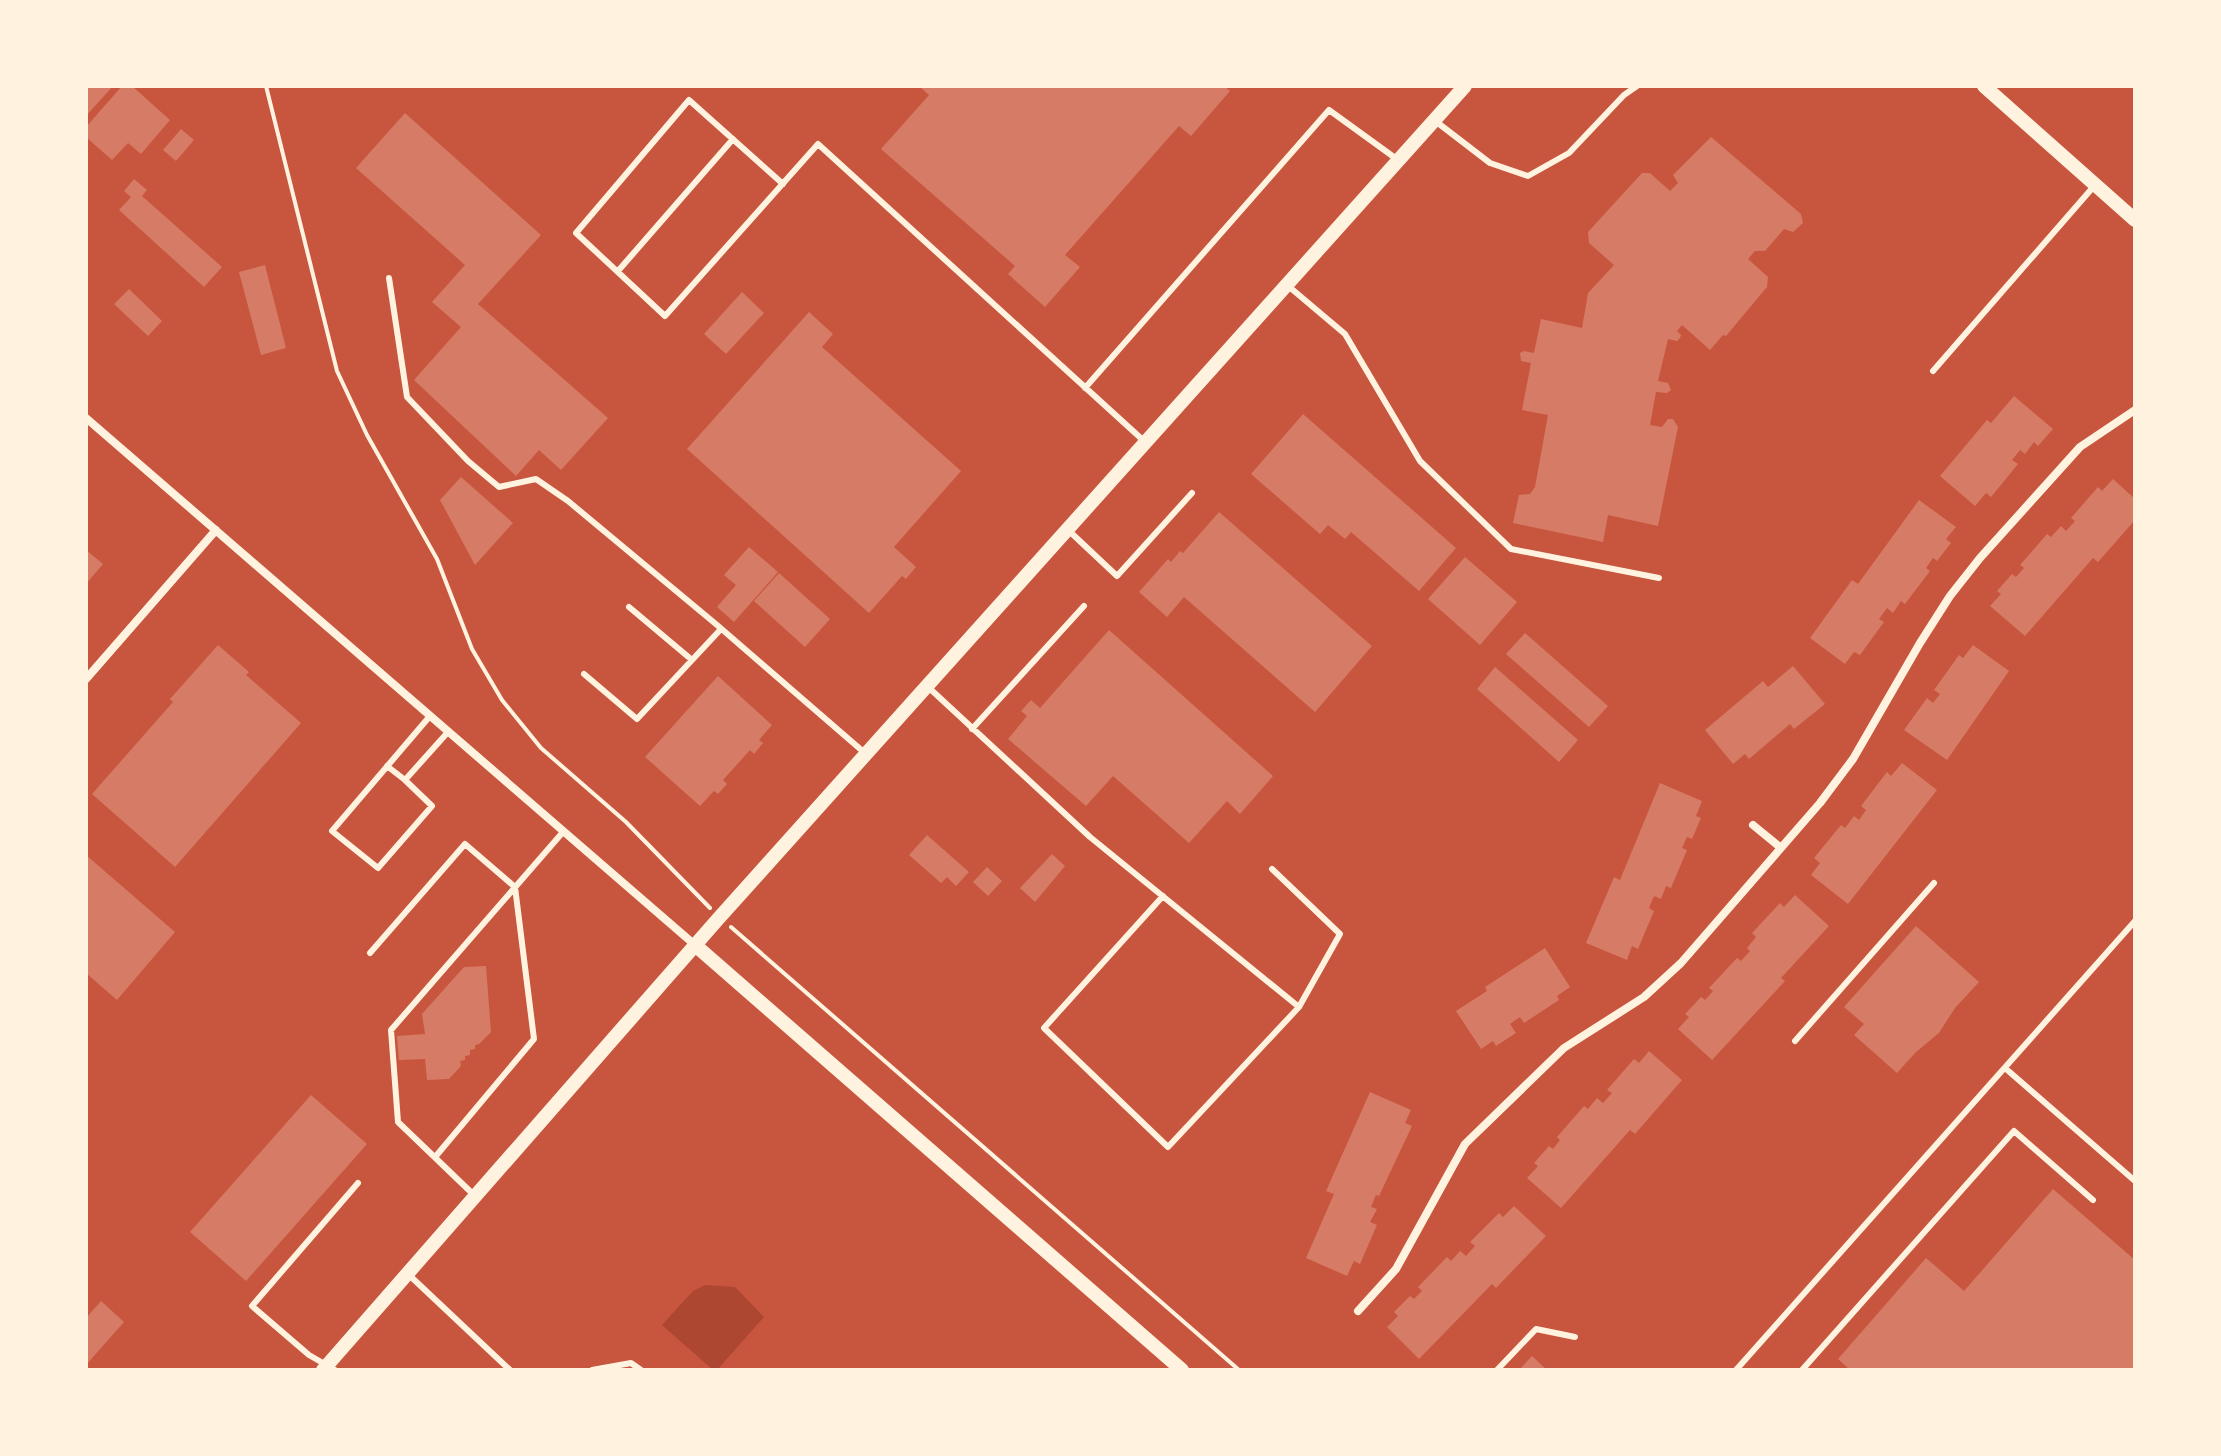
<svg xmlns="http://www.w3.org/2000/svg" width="2221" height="1456" viewBox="0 0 2221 1456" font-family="'Archivo Narrow',sans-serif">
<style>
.green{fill:#ae4732}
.building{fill:#d67c66}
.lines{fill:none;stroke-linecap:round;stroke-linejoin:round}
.path{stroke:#fff3e0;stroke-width:4}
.service{stroke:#fff3e0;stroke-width:6}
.minor{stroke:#fff3e0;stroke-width:8}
.tertiary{stroke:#fff3e0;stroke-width:14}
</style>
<rect width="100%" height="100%" fill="#c8553d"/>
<path class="green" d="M705,1285L735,1287L764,1317L717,1370H713L662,1325L693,1291Z"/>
<path class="building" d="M86,86H113L86,116Z
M122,86H132L170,120L141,154L128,143L112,160L86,137V127Z
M919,86H1224L1230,91L1191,136L1179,126L1065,255L1080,267L1045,307L1008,274L1015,266L881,149L929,95Z
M405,113L541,235L478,304L608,418L561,470L539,450L516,476L414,380L461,327L432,302L465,265L356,168Z
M181,129L194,140L176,161L163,150Z
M1711,137L1801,214L1803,223L1793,232L1784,229L1765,251H1755L1748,259L1768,277L1767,287L1726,336L1723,335L1710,350L1682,325L1677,331L1681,335L1680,338L1677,341L1668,339L1658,381L1668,383L1671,390L1667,393L1656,392L1650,425L1662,427L1668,419H1673L1678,427L1658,526L1608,515L1603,542L1513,523L1519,495L1530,494L1535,487L1548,415L1522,410L1531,363L1521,361L1520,353L1524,351L1534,353L1541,319L1582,328L1588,293L1614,265L1589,243L1588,232L1642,173H1650L1670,191L1678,183L1673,175Z
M134,179L147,190L142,196L222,267L204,287L119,210L131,197L124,191Z
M265,265L286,348L261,355L239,272Z
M129,289L162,321L148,336L114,304Z
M742,292L764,313L726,354L704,334Z
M809,312L833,334L822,347L961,471L894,547L916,567L906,579L902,576L869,613L687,449Z
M2014,396L2053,429L2038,446L2034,442L2025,454L2020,450L2012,460L2018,464L1991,497L1986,493L1975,506L1940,476L1987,420L1991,423Z
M1303,414L1456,548L1419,591L1351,532L1345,539L1328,525L1320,534L1251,474Z
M461,477L513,523L475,565L440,500Z
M2113,479L2135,499V520L2098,562L2093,558L2025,636L1990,606L2001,594L1997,591L2012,574L2016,577L2024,568L2020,565L2047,534L2051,537L2061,526L2066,531L2075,521L2071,518L2098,487L2102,491Z
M1919,500L1956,527L1946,539L1951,543L1937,561L1933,558L1926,568L1930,571L1905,604L1901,601L1893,613L1887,608L1879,619L1884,622L1860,655L1854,652L1845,664L1810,638L1852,580L1858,584Z
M1219,512L1372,646L1315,712L1184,597L1167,617L1139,592L1168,559L1171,562L1180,551L1183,553Z
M749,547L778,572L734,622L717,607L736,585L724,575Z
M86,550L103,564L86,584Z
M1465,557L1517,602L1480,645L1428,599Z
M779,573L830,619L805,647L754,601Z
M1109,630L1273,776L1240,814L1227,801L1189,843L1113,776L1086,806L1008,739L1027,716L1021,711L1031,700L1040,708Z
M1525,633L1608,706L1589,727L1506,654Z
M218,645L249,672L246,675L301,723L175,867L92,794L173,702L170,699Z
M1973,645L2009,671L1947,760L1904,730L1927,698L1933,703L1940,694L1934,690L1959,655L1963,658Z
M1793,666L1825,704L1794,729L1790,724L1749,759L1745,754L1733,764L1705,730L1763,681L1768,687Z
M1495,667L1578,740L1559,762L1477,689Z
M718,676L772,725L759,740L763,743L754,754L750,750L723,780L727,784L718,794L714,791L700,806L645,757Z
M1902,763L1937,790L1848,904L1811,875L1820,863L1814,858L1841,825L1845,828L1854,816L1859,820L1866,810L1861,806L1887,772L1891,776Z
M1660,783L1702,801L1696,816L1701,818L1692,839L1687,837L1682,848L1687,850L1671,888L1666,886L1661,899L1654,896L1649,908L1654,911L1638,949L1632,946L1627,960L1586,943L1614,877L1620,880Z
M927,835L969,872L956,886L947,877L941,883L909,855Z
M1052,854L1065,866L1035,902L1020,888Z
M86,855L175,932L117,1000L86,973Z
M987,867L1002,881L988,896L973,882Z
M1795,895L1829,926L1781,978L1785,981L1712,1060L1678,1029L1689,1017L1685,1014L1701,997L1705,1000L1713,991L1709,988L1737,958L1741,961L1750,951L1747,948L1756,937L1752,933L1780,903L1784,907Z
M1916,926L1979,982L1955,1008L1939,1033L1916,1052L1897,1073L1854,1035L1864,1024L1844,1007Z
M1545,948L1570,987L1557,996L1559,1000L1524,1023L1520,1017L1510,1024L1516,1033L1496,1046L1493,1041L1481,1049L1456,1011L1487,991L1485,987Z
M486,966L491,1032L479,1044L475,1045V1049L470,1050V1055L465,1056V1060L460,1061L461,1066L449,1079L427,1080L425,1059L399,1060L397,1036L425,1034L422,1014L464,967Z
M1649,1051L1682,1080L1635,1134L1630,1130L1561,1208L1527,1178L1538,1166L1534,1163L1549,1146L1553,1149L1560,1140L1557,1137L1584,1106L1588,1109L1597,1098L1603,1103L1612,1093L1607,1090L1634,1059L1639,1063Z
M1370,1092L1411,1110L1405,1123L1412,1126L1379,1196L1376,1195L1371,1207L1377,1209L1370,1222L1377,1225L1360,1264L1354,1261L1347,1276L1306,1258L1334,1194L1326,1191Z
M311,1095L367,1144L246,1281L190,1232Z
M2053,1189L2135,1260V1370H1850L1838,1359L1926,1258L1964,1291Z
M1514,1206L1546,1236L1496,1288L1492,1284L1419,1359L1387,1327L1398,1316L1394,1312L1410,1296L1414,1299L1422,1291L1418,1287L1447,1257L1451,1261L1460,1251L1466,1256L1475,1246L1470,1242L1499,1213L1503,1217Z
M101,1301L124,1322L86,1365V1318Z
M1532,1356L1547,1370H1519Z"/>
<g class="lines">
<path class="path" d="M266,86L337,371L367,435L437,559L472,649L502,700L541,748L626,822L710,908
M731,927L1239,1370"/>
<path class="service" d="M1434,120L1490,163L1528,176L1569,153L1624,95L1637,86
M783,184L689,100L576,233L665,316L818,144L1144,441
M618,271L733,139
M389,278L407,397L468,461L499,487L536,479L568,501L717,625L866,754
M1287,285L1345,334L1420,461L1511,549L1659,578
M1933,371L2095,185
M1085,388L1329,110L1398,160
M1067,529L1117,576L1192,493
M629,607L692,660
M584,674L637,719L721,629
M927,686L1090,837L1299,1007L1168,1147L1044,1028L1163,896
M430,716L332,831L378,868L432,806L405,780L448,732
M972,729L1084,606
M387,766L405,780
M1272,869L1340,934L1299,1007
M370,953L465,844L515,887L534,1039L436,1156
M1795,1041L1934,883
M2005,1068L2135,1181
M475,1196L398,1122L391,1030L563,832
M408,1274L510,1370
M335,1370L309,1355L252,1306L358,1183
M592,1370L631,1363L641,1370
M1497,1370L1536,1329L1575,1337
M1736,1370L2135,921
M1802,1370L2014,1131L2093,1200"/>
<path class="minor" d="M86,418L695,945
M86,679L216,530
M1753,825L1781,848
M1358,1311L1396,1269L1465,1144L1564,1048L1644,997L1681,963L1820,803L1853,759L1920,643L1950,596L1980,558L2080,447L2135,410"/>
<path class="tertiary" d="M1984,86L2135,220
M695,945L1182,1370
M323,1370L718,919L1465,86"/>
</g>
<rect width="2221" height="1456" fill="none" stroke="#fff3e0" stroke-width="176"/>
</svg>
